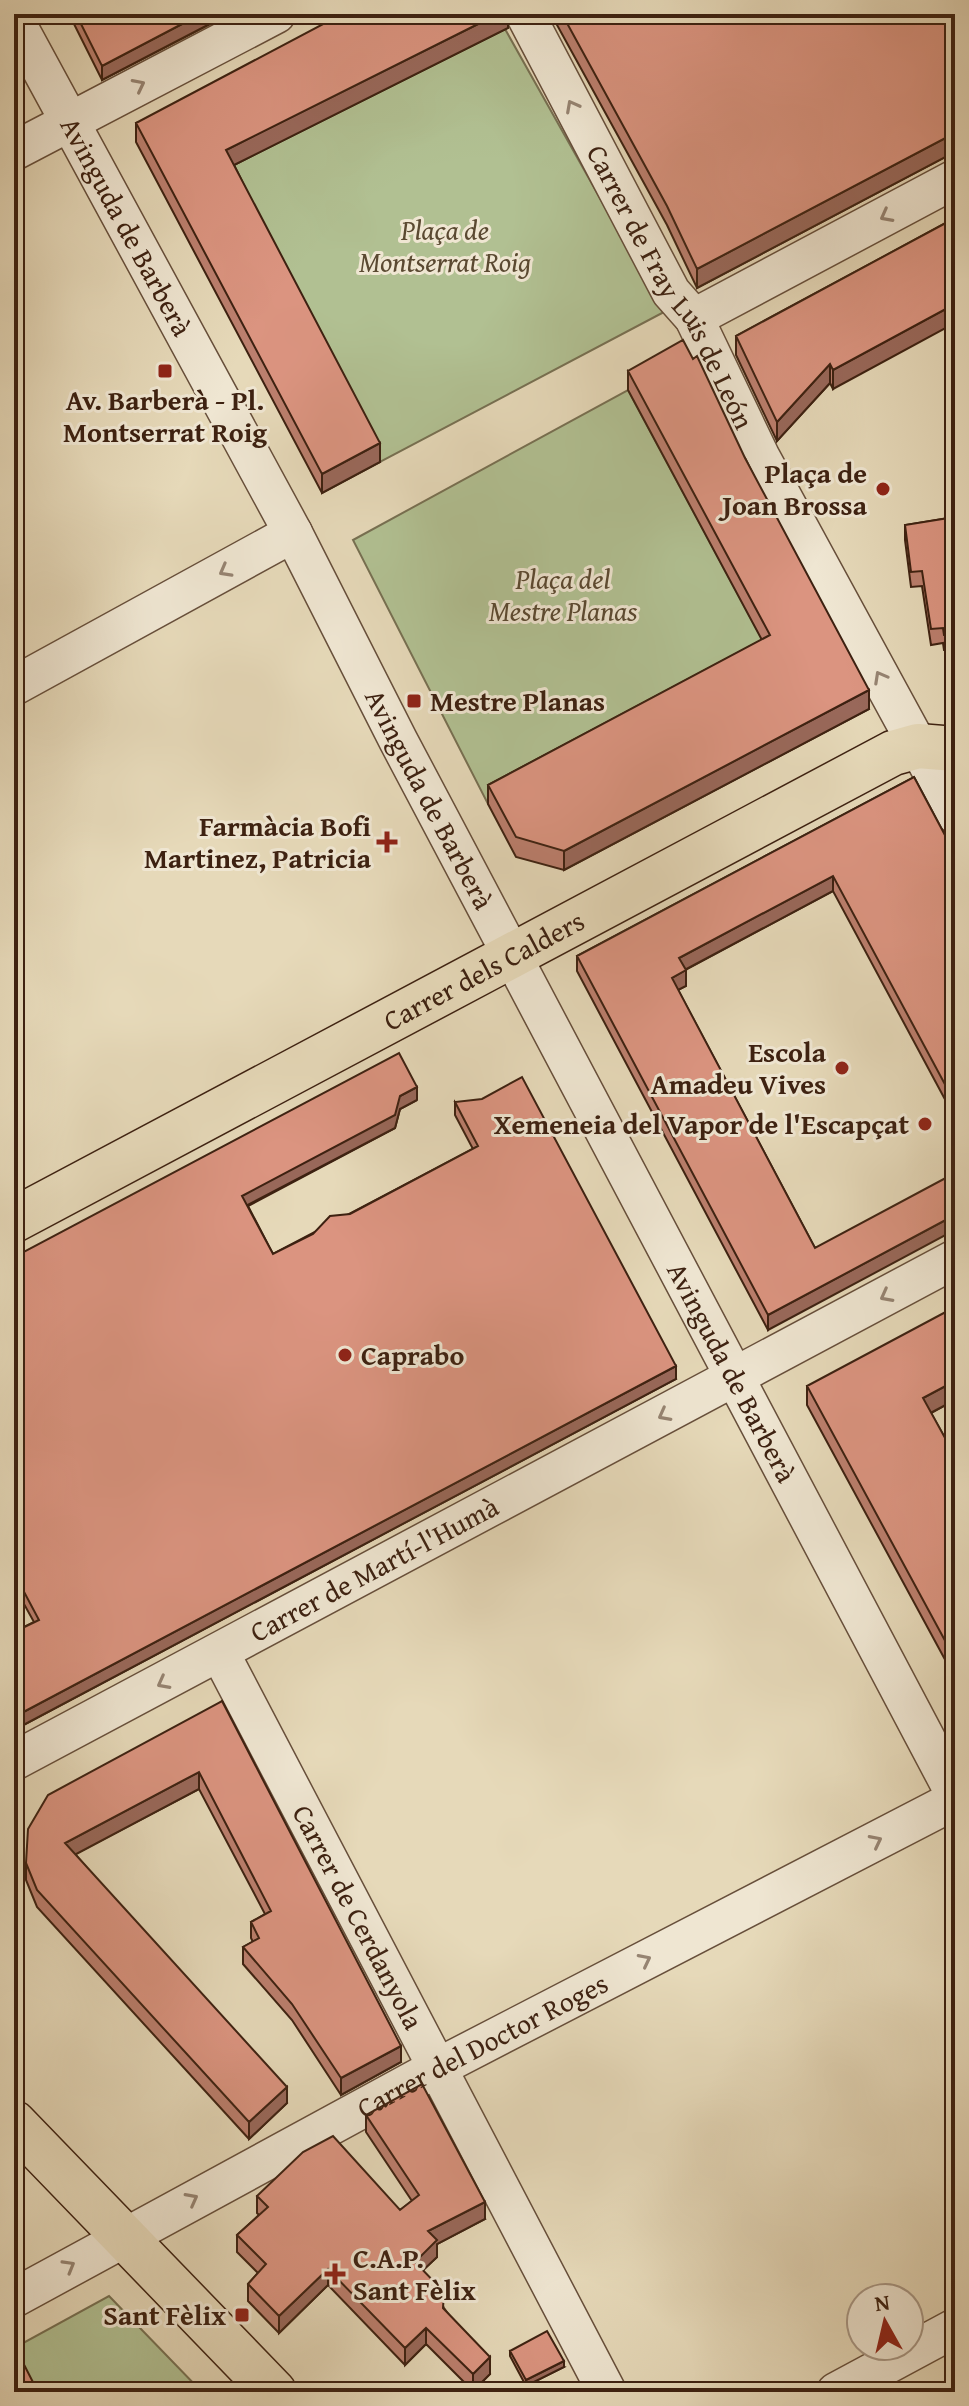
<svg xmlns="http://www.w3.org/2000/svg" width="969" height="2406" viewBox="0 0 969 2406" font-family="'Gentium Book Plus',serif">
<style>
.green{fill:#b1c092;stroke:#777052;stroke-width:2}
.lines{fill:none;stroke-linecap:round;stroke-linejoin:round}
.minor-casing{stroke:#674f3b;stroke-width:41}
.major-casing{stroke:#3d2111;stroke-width:47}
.minor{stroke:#efe6d2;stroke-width:38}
.major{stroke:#e6d9b9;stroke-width:44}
.wall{fill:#bc7f6e;stroke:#3d2111;stroke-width:2}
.shaded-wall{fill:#99685a;stroke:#3d2111;stroke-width:2}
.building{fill:#db9480;stroke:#3d2111;stroke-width:2}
.oneway{stroke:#968472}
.poi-dot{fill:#8f2418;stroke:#efe6d2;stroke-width:3}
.labels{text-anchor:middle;stroke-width:6;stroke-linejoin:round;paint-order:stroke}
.street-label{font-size:28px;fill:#3d2111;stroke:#efe6d2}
.park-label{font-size:28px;font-style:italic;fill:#5a4931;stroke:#efe6d2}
.poi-label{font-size:28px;font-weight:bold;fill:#3d2111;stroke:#efe6d2;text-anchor:end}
</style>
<rect width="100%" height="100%" fill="#e6d9b9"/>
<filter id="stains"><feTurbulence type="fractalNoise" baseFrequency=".0025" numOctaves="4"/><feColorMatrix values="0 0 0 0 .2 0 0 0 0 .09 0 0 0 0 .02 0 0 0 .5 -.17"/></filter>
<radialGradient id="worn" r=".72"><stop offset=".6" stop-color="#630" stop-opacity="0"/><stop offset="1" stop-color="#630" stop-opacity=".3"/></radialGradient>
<path class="green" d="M505,29L664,312L380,462L226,169Z
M628,390L770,654L488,804L353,540Z
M109,2296L202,2392H26L14,2348Z"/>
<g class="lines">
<defs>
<g id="minor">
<path id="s1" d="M525,14L671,292L694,318L760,456L955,814"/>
<path id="s2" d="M14,19L293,533L398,740L955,1794"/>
<path d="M14,151L276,14"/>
<path d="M694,318L955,179"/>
<path d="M14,686L293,533"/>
<path id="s3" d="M220,1653L607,2392"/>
<path id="s4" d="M14,1761L955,1259"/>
<path id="s5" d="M14,2298L435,2069L955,1800"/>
<path d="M836,2392L955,2328"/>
</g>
<g id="major">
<path id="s6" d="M14,1220L893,753L918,746L955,749"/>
<path d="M14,2123L274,2392"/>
</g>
</defs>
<use href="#minor" class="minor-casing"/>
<use href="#major" class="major-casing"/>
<use href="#minor" class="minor"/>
<use href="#major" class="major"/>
</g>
<path class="wall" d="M69,14H229L102,80Z
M508,14V28L234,165L380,462L322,493L136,142V123Z
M551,14H955V152L697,288L667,225Z
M955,218L833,389L830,383L777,441L736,355V336Z
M628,371L745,458L869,709L564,870L516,857L488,804V785L762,640L628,390Z
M955,517V649L944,650L943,643L931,645L922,586L911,587L905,540V525Z
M914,777L955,854V1118L833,891L685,970L686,986L678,990L815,1248L768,1330L577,971V956Z
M417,1100L400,1109L395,1128L248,1206L273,1254L473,1149L455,1115V1102L676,1379L14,1730V1632L34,1622L14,1586V1257Z
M807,1386L955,1400L931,1413L955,1456V1678L807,1405Z
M222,1701L401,2062L341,2095L292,2020L243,1964V1947L253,1942L251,1938V1922L265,1914L199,1789L75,1854L287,2103L249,2139L37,1907L26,1880V1863Z
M366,2115L485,2219L437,2244V2257L423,2270L444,2308L490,2374L473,2391L426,2344L405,2365L328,2285L279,2333L248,2301V2284L258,2273L237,2252V2235L259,2215L257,2213V2196L400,2210L412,2201L366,2132Z
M510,2351L564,2367L526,2386L510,2356Z"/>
<path class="shaded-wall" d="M201,14H229L102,80V66Z
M498,14H508V28L226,169V150Z
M955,133V152L697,288V269Z
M955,304V323L833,389V370Z
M830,364V383L777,441V422Z
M380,443V462L322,493V474Z
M869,690V709L564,870V851Z
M833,876V891L679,973V958Z
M686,970V986L672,993V978Z
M417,1087V1100L400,1109L395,1128L242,1208V1196L400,1096Z
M955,1215V1230L768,1330V1315Z
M676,1366V1379L14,1730V1717Z
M955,1381V1400L923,1417V1398Z
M199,1772V1789L65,1860V1843Z
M401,2046V2062L341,2095V2078Z
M287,2087V2103L249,2139V2122Z
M485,2202V2219L437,2244V2257L415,2278V2262L428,2231Z
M328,2269V2285L279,2333V2316Z
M426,2328V2344L405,2365V2348Z
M490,2357V2374L473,2391V2374Z
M564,2361V2367L526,2386V2380Z"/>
<path class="building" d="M76,14H201L102,66Z
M342,14H498L226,150L380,443L322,474L136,123Z
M562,14H955V133L697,269L667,206Z
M955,218V304L833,370L830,364L777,422L736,336Z
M683,340L693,359L697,356L745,458L869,690L564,851L516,837L488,785L770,635L628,371Z
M955,517V634L944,635L943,628L931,629L922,571L911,572L905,525Z
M914,777L955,854V1103L833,876L679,958L686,970L672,978L815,1248L955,1173V1215L768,1315L577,956Z
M399,1053L417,1087L400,1096L395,1115L242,1196L273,1254L313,1234L330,1216L350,1214L478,1146L455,1102L482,1099L522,1077L676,1366L14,1717V1632L39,1620L14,1573V1257Z
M955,1307V1381L923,1398L955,1456V1659L807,1386Z
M222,1701L401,2046L341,2078L292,2004L243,1947L259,1938L251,1922L271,1911L199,1772L65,1843L287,2087L249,2122L37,1890L26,1863L28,1829L48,1795Z
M422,2084L485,2202L428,2231L437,2240L415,2262L444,2292L443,2308L490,2357L473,2374L426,2328L405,2348L328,2269L279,2316L248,2284L266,2264L237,2235L268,2207L257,2196L303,2152L333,2136L400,2210L419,2195L366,2115Z
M547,2331L564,2361L526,2380L510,2351Z
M14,2345L38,2392H14Z"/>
<defs><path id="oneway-chevron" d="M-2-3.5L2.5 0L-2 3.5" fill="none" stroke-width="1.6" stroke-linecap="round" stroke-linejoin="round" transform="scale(2)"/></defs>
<g class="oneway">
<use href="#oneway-chevron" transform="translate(139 85) rotate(-27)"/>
<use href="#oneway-chevron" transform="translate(572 106) rotate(-118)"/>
<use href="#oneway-chevron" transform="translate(886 216) rotate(152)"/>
<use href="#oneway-chevron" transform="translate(225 571) rotate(151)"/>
<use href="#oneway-chevron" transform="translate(880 677) rotate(-119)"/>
<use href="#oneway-chevron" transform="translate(886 1296) rotate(152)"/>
<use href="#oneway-chevron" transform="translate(664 1415) rotate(152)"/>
<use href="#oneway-chevron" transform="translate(163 1683) rotate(152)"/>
<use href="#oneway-chevron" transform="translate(876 1841) rotate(-27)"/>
<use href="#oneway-chevron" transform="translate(645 1960) rotate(-27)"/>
<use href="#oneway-chevron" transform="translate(192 2199) rotate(-28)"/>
<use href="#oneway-chevron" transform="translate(69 2266) rotate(-30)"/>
</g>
<g class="poi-dot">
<rect x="157" y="363" width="16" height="16" rx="4"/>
<circle cx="883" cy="489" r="8"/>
<rect x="406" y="693" width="16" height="16" rx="4"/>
<path d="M383 830h8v8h8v8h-8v8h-8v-8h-8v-8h8z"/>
<circle cx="842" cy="1068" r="8"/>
<circle cx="925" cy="1124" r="8"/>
<circle cx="345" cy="1355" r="8"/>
<path d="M331 2262h8v8h8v8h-8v8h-8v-8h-8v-8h8z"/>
<rect x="234" y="2307" width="16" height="16" rx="4"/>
</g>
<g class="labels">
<g class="street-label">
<text dy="10" stroke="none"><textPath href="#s2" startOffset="236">Avinguda de Barberà</textPath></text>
<text dy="10" stroke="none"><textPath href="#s1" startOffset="310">Carrer de Fray Luis de León</textPath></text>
<text dy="10" stroke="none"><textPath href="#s2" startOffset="884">Avinguda de Barberà</textPath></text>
<text dy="10" stroke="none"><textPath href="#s6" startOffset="532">Carrer dels Calders</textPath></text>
<text dy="10" stroke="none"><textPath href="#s2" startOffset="1532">Avinguda de Barberà</textPath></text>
<text dy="10" stroke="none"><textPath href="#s4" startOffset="408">Carrer de Martí-l'Humà</textPath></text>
<text dy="10" stroke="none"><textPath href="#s3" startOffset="298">Carrer de Cerdanyola</textPath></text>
<text dy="10" stroke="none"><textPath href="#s5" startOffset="532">Carrer del Doctor Roges</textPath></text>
</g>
<g class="park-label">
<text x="445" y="240">Plaça de<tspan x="445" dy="32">Montserrat Roig</tspan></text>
<text x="563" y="589">Plaça del<tspan x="563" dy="32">Mestre Planas</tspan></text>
</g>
<g class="poi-label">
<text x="165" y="410" text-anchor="middle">Av. Barberà - Pl.<tspan x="165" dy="32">Montserrat Roig</tspan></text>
<text x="867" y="483">Plaça de<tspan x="867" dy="32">Joan Brossa</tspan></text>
<text x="430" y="711" text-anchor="start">Mestre Planas</text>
<text x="371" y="836">Farmàcia Bofi<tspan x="371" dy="32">Martinez, Patricia</tspan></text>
<text x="826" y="1062">Escola<tspan x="826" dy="32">Amadeu Vives</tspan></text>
<text x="909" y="1134">Xemeneia del Vapor de l'Escapçat</text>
<text x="361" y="1365" text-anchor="start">Caprabo</text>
<text x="353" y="2268" text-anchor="start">C.A.P.<tspan x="353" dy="32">Sant Fèlix</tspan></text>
<text x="226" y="2325">Sant Fèlix</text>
</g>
</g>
<rect width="969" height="2406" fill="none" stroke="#e6d9b9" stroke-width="48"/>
<rect x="16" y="16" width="937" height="2374" fill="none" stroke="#3d2111" stroke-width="4"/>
<rect x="24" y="24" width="921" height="2358" fill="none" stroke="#3d2111" stroke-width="2"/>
<g transform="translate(885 2322) rotate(352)"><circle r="38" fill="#efe6d2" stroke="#a89785" stroke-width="2"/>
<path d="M0-6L14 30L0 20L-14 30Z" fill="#8f2418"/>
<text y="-12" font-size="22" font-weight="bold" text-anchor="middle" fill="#3d2111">N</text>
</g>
<rect width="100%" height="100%" filter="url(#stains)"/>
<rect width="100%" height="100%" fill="url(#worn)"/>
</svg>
